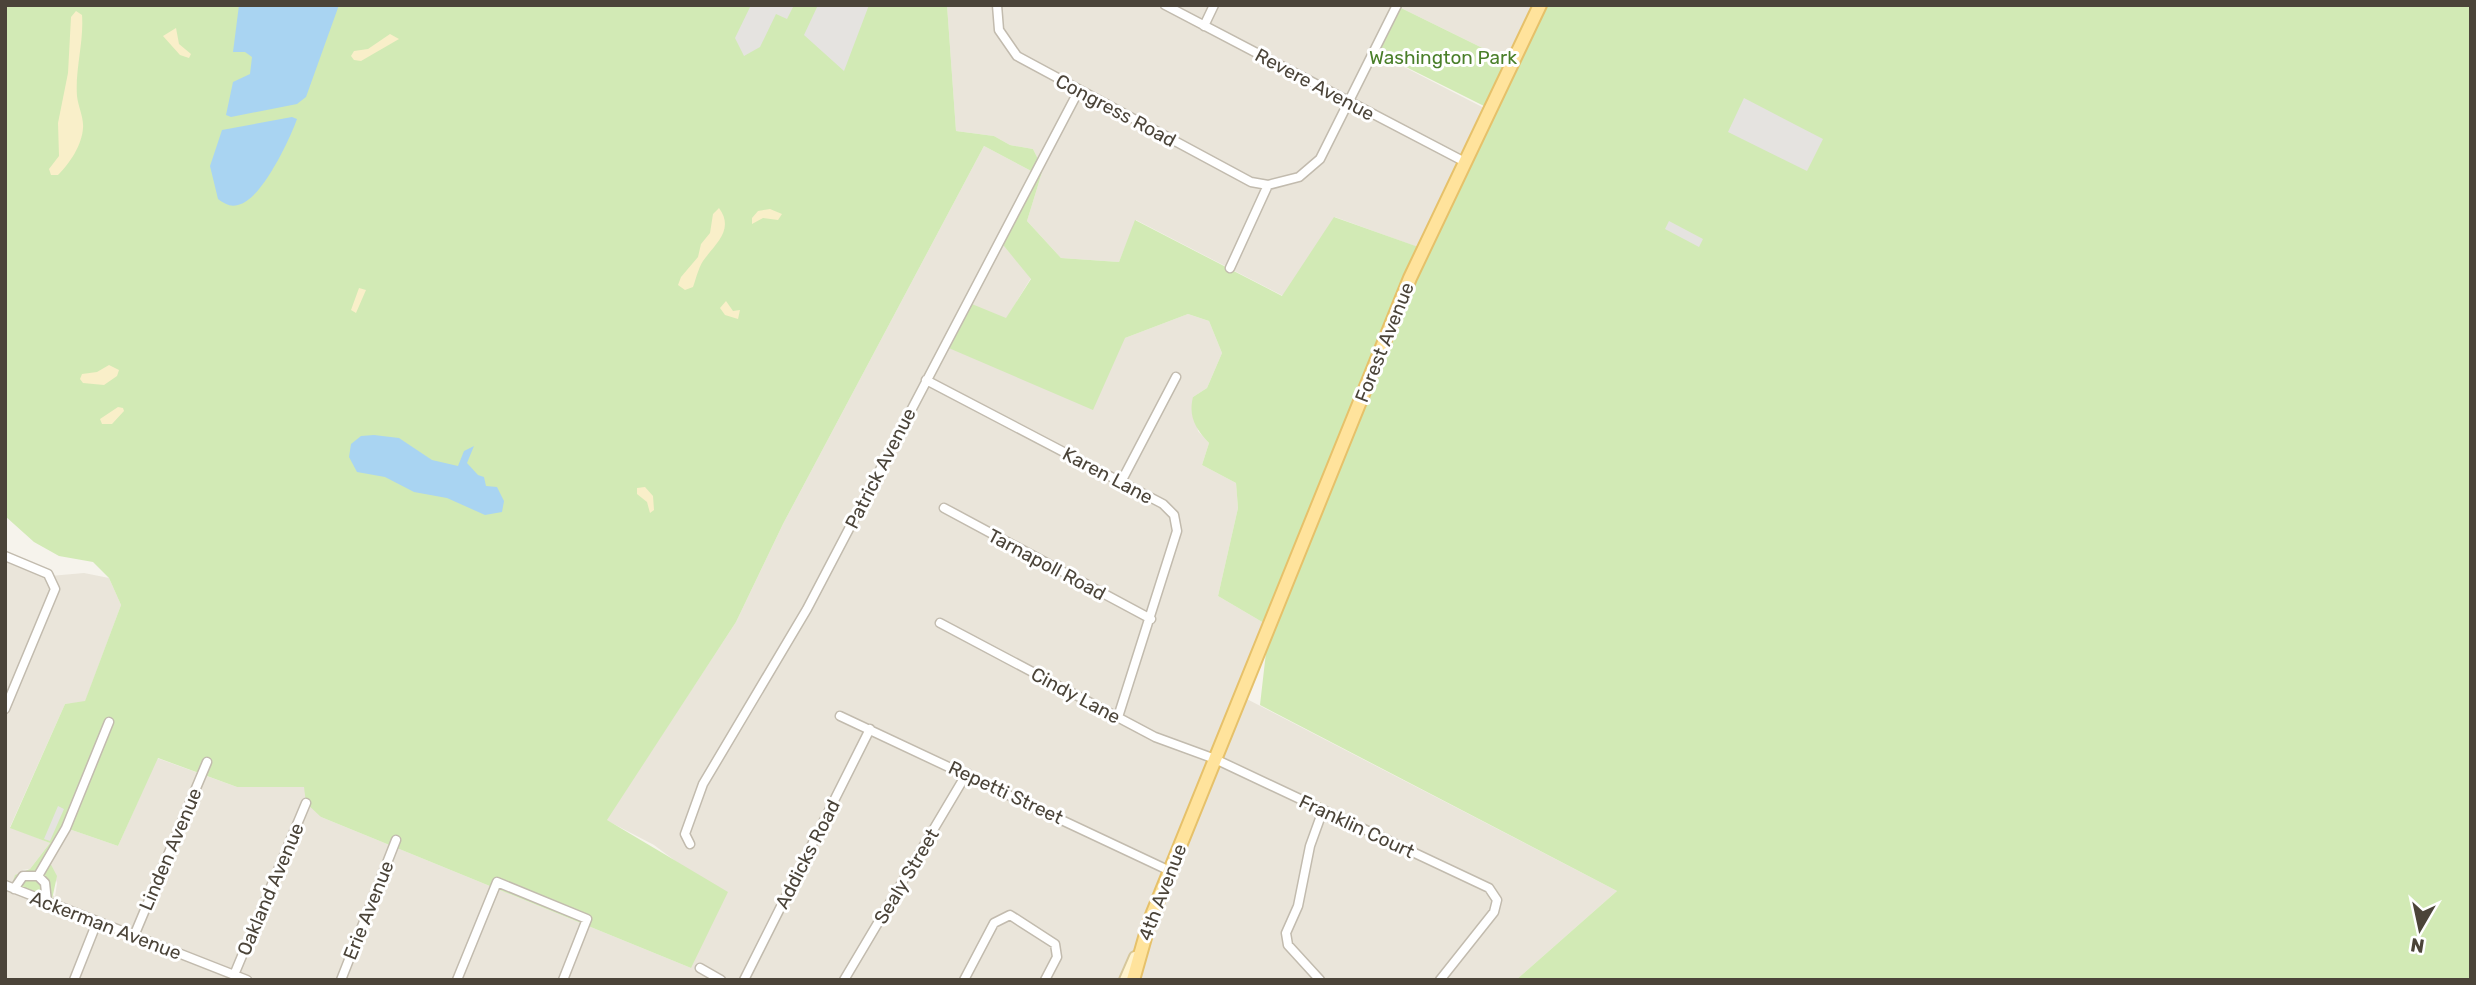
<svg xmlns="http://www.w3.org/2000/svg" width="2476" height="985" viewBox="0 0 2476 985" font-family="Rubik,sans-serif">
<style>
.residential{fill:#eae5da}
.green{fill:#d2eab5}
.sand{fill:#f9efc9}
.parking{fill:#e5e3e0}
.water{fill:#a9d4f2}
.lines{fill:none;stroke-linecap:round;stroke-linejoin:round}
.minor-casing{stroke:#c2bbae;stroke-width:11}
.secondary-casing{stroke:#d6c79b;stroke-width:14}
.primary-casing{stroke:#e6c16a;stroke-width:16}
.minor{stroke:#fff;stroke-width:8}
.secondary{stroke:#fff3cd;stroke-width:10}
.primary{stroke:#ffe39c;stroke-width:12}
.labels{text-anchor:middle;stroke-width:6;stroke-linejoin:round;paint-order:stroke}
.park-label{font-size:19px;fill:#4a7f2a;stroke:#fff}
.street-label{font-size:19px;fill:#4b4439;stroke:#fff}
</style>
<rect width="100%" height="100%" fill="#f6f3ec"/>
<path class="residential" d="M947,5H1540L1513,63L1397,6L1375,52L1490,111L1423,249L1335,217L1283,296L1136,220L1119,262L1061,258L1027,221L1043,169L1033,149L1010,145L994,136L956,131Z
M984,146L1035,173L999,240L1031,278L1006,319L944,345L1125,338L1188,314L1209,321L1222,353L1207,388L1193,397L1198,431L1209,443L1202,465L1236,483L1238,508L1218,596L1269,626L1241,696L1617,891L1516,980H5V556L50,576L84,573L109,578L121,605L85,702L65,704L10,827L50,843L30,869L22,870L55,897L57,883L48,859L66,828L118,846L157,758L237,787H304L321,817L691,968L686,869L654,845L606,820L736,622L783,524Z"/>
<path class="green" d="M5,5H947L956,131L994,136L1010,145L1033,149L1043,169L1027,221L1061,258L1119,262L1135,220L1282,296L1334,217L1424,249L1490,109L1374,51L1397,6L1513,63L1540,5H2471V980H1516L1617,891L1260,705L1269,626L1218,596L1238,508L1236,483L1202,465L1209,443C1196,429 1188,417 1193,397L1207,388L1222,353L1209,321L1188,314L1125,338L1093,410L944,346L967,302L1006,318L1031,279L999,240L1035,173L984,146L783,524L736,622L607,820L728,892L691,968L321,817L306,803L304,787H237L158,758L118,846L66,828L48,859L57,876L51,904L11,887L15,875L30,869L50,843L10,828L65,704L85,701L121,605L109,578L93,562L59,556L34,542L5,516Z"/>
<path class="sand" d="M76,11L82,15C84,42 75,69 77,96C78,106 84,118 83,128C82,145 70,163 58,175H51L49,169L59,156L58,123L68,73L71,17Z
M176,28L179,44L191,54L189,58L180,55L163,36Z
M390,34L399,39L361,61L354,60L351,56L354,51L368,49Z
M719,208C735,230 715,244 703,261C698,269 696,279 693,287L685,290L678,285L681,277L698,257L701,244L710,233L713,214Z
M770,209L782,214L778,220L763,218L752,224V218L758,211Z
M359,288L366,290L356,313L351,310Z
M726,301L733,311L740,310L738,319L725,315L720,308Z
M109,365L119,370L117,376L104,385L83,383L80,379L82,374L97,372Z
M118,407L123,408L124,411L112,424H102L100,419Z
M645,487L653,496L654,510L650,513L647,502L637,494V488Z"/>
<path class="parking" d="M751,5H794L787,19L776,14L760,47L744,56L735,38Z
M818,5H869L844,71L804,35Z
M1744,98L1823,139L1807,171L1728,132Z
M1669,221L1703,239L1699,247L1665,229Z
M58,806L64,809L50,841L44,839Z"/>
<path class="water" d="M239,5H339L306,97L297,104L231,117L226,115L233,82L250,74L252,57L245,52H233Z
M292,117L297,119C290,139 261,201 238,205C230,207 225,204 218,199L210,166L222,130Z
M374,435L399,438L432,460L458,466L464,451L474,446L467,463L478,475L484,477L486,486L497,487L504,501L502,512L485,515L447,498L414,492L385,477L357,472L349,457L351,444L361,436Z"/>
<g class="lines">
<defs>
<path id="minor" d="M997,5L999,30L1017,56L1251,182L1268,185
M1165,5L1465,162
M1204,26L1214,5
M1230,268L1268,185L1299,177L1320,159L1397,5
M926,380L1163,504L1174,515L1177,531L1118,717
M1121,482L1176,377
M944,508L1151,619
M5,556L48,574L55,589L5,709
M940,623L1155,737L1215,759L1489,888L1497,900L1494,912L1440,980
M840,716L1170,871
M690,844L685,834L703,784L807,609L1079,90
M38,876L66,828L109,722
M5,885L247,980
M14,889L23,876H38L45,883L47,902
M134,936L207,762
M700,968L721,980
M234,975L306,803
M74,980L97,922
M341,980L396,840
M457,980L497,882L587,919L563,980
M744,980L870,729
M844,980L967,773
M964,980L994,923L1010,915L1055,944L1057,957L1045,980
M1320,980L1288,945L1286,933L1298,906L1310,846L1323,810"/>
<path id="secondary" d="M1125,980L1135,957"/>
<path id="primary" d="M1133,980L1150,920L1410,278L1540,5"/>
</defs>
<use href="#minor" class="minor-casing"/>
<use href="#secondary" class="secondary-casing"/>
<use href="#primary" class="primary-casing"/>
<use href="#minor" class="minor"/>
<use href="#secondary" class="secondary"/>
<use href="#primary" class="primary"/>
</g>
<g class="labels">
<g class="park-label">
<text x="1443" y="64">Washington Park</text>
</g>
<g class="street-label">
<text transform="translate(1315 84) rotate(28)" y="7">Revere Avenue</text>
<text transform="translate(1116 110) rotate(28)" y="7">Congress Road</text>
<text transform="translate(1384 342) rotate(-68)" y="7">Forest Avenue</text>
<text transform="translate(880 468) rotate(-63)" y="7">Patrick Avenue</text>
<text transform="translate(1108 475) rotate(28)" y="7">Karen Lane</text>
<text transform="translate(1047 564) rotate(28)" y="7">Tarnapoll Road</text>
<text transform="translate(1076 695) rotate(28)" y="7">Cindy Lane</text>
<text transform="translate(1006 792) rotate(25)" y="7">Repetti Street</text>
<text transform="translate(1357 826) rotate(25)" y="7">Franklin Court</text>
<text transform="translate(170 849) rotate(-67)" y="7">Linden Avenue</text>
<text transform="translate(807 854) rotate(-63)" y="7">Addicks Road</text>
<text transform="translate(906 876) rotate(-59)" y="7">Sealy Street</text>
<text transform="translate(270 889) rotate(-67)" y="7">Oakland Avenue</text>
<text transform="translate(1162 892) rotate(-69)" y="7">4th Avenue</text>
<text transform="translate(368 910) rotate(-68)" y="7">Erie Avenue</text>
<text transform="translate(106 925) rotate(21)" y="7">Ackerman Avenue</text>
</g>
</g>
<rect width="2476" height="985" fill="none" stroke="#4b4439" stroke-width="14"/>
<g transform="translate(2420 929) rotate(189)" stroke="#ffffff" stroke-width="5" paint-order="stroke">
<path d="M0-5L12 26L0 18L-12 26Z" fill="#4b4439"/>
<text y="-10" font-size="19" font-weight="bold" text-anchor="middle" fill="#4b4439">N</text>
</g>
</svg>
